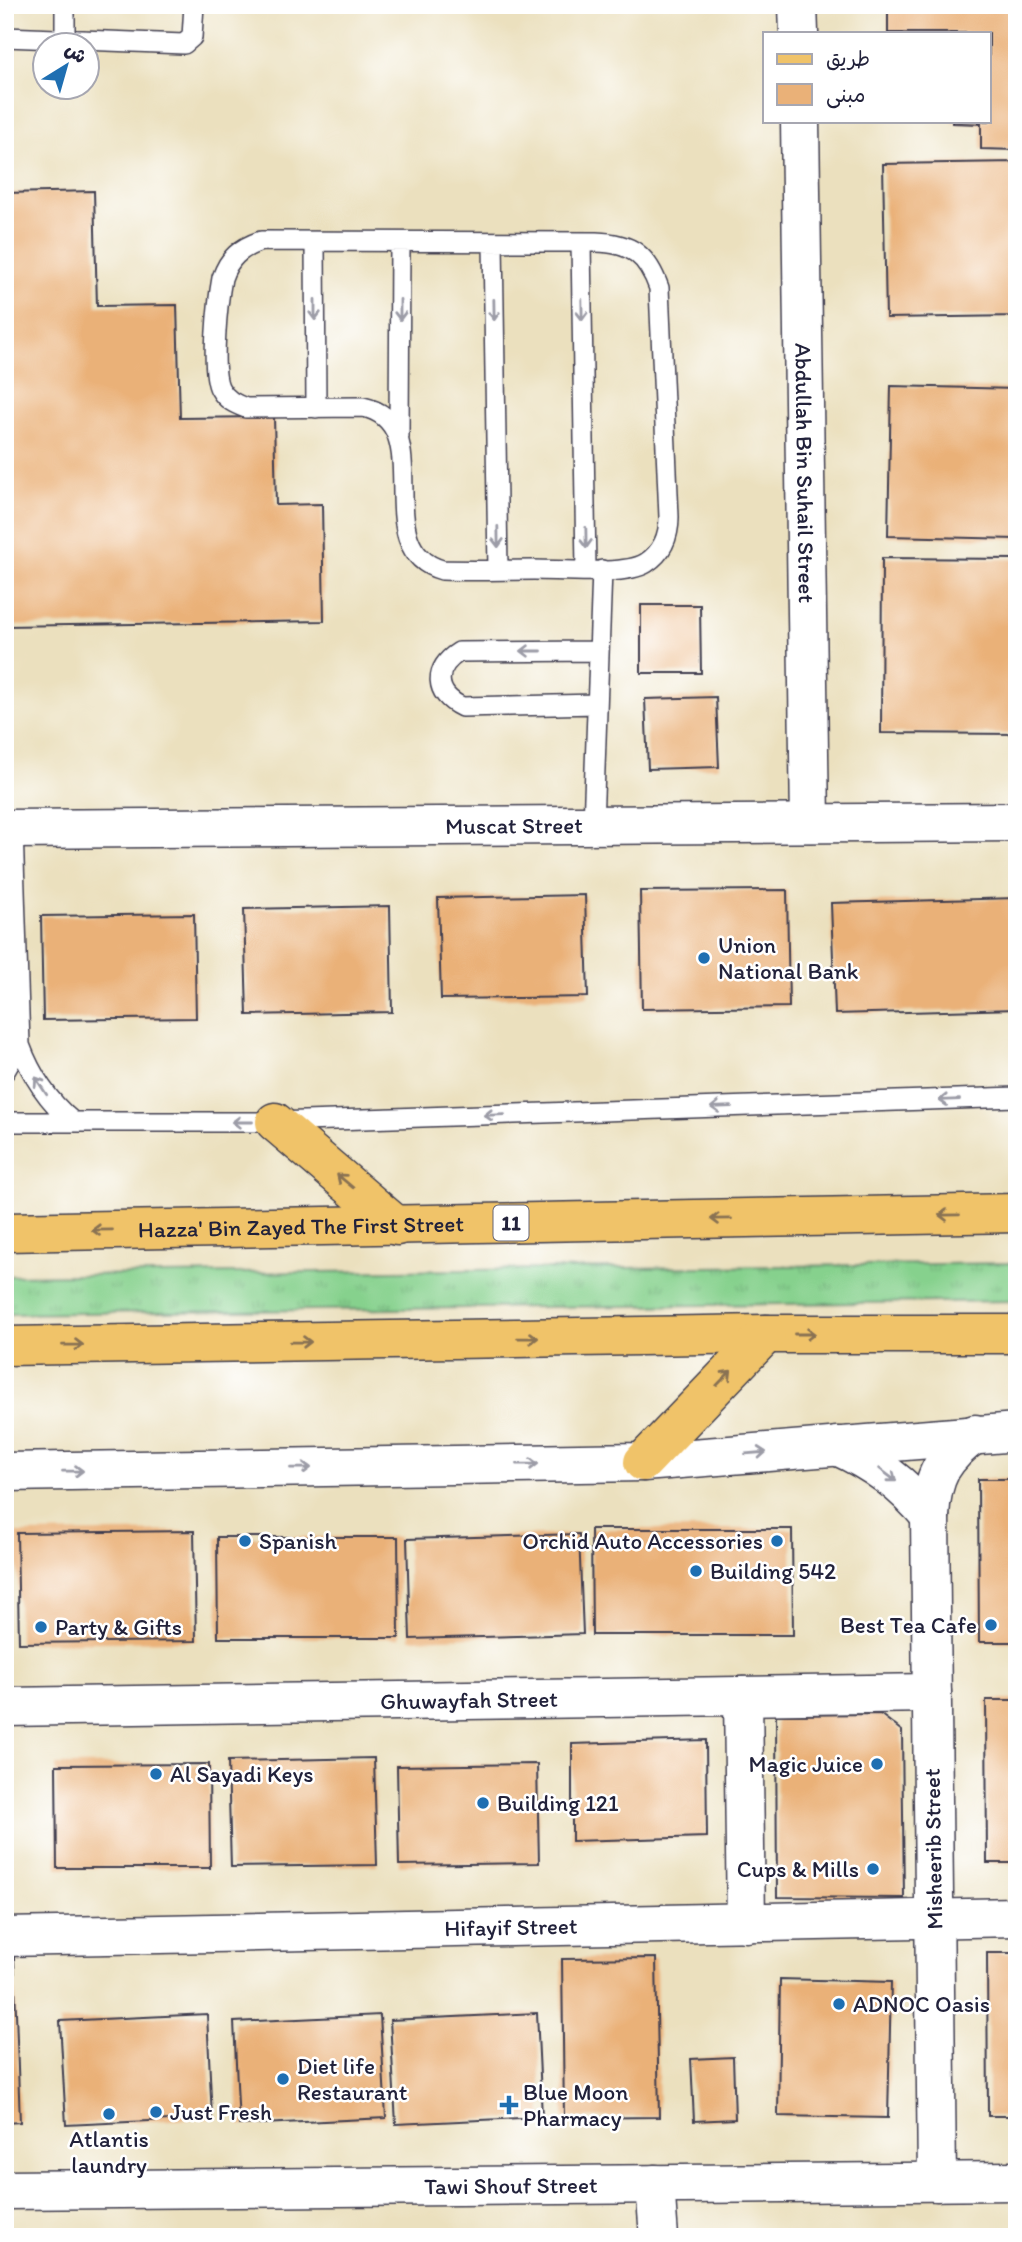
<svg xmlns="http://www.w3.org/2000/svg" width="1022" height="2242" viewBox="0 0 1022 2242" font-family="Itim,'Playpen Sans Arabic',sans-serif">
<style>
.grass{fill:url(#grass-tufts);stroke:#547a64;stroke-width:2}
.building{fill:#eab178}
.lines{fill:none;stroke-linecap:round;stroke-linejoin:round}
.service-casing{stroke:#403e4f;stroke-width:22}
.minor-casing{stroke:#403e4f;stroke-width:41}
.primary-casing{stroke:#403e4f;stroke-width:41}
.service{stroke:#fff;stroke-width:19}
.minor{stroke:#fff;stroke-width:38}
.primary{stroke:#f0c369;stroke-width:38}
.oneway{stroke:#9c9ca7}
.oneway2{stroke:#897252}
.poi-dot{fill:#1f6fb2;stroke:#fff;stroke-width:2.5}
.labels{text-anchor:middle;stroke-width:5;stroke-linejoin:round;paint-order:stroke}
.shield{fill:#fff;stroke:#646476;stroke-width:2}
.shield-label{font-size:21px;font-weight:bold;fill:#22223b}
.street-label{font-size:23px;fill:#22223b;stroke:#fff}
.poi-label{font-size:23px;fill:#22223b;stroke:#fff;text-anchor:start}
</style>
<defs>
<pattern id="grass-tufts" width="24" height="20" patternUnits="userSpaceOnUse" patternTransform="scale(1.75)"><rect width="24" height="20" fill="#86d18d"/><path d="M3 7l-1-3M5 7V3M7 7l1-3M15 17l-1-3M17 17v-4M19 17l1-3" fill="none" stroke="#73b37b"/></pattern>
</defs>
<rect width="100%" height="100%" fill="#fff"/>
<filter id="ink" filterUnits="userSpaceOnUse"><feTurbulence type="fractalNoise" baseFrequency=".0143" numOctaves="2"/><feDisplacementMap in="SourceGraphic" scale="14" xChannelSelector="R" yChannelSelector="G"/><feConvolveMatrix kernelMatrix="1 2 1 2 8 2 1 2 1" color-interpolation-filters="sRGB"/></filter>
<filter id="wash" filterUnits="userSpaceOnUse"><feTurbulence type="fractalNoise" baseFrequency=".00686" numOctaves="4" result="noise"/><feDisplacementMap in="SourceGraphic" scale="28" xChannelSelector="R" yChannelSelector="G"/><feGaussianBlur stdDeviation="1.57" result="paint"/><feColorMatrix in="noise" values="0 0 0 0 0 0 0 0 0 0 0 0 0 0 0 0 0 1.4 0 .05"/><feComposite in="paint" operator="in"/></filter>
<g filter="url(#wash)">
<rect width="100%" height="100%" fill="#ebe0be"/>
<path class="grass" d="M1017,1263V1301L5,1314V1276Z"/>
<g id="blocks">
<path class="building" d="M888,5H1017V150L981,149V124L952,123V121H989V33H888Z
M1017,162V316L886,318L883,164Z
M94,191L97,306L177,305L180,418L274,417L276,505L322,504L324,621L5,626V193Z
M891,386L1017,389V539L888,536Z
M882,558L1017,559V734L881,733Z
M641,605H700L701,673H641Z
M716,697L719,767L648,769L645,699Z
M787,890L789,1007L642,1009L640,891Z
M585,895L588,997L441,999L438,898Z
M1017,898V1009L835,1014L831,903Z
M390,906L392,1012L247,1015L244,909Z
M194,914L196,1018L43,1020L41,916Z
M978,1479H1017V1642H979Z
M591,1529H792L793,1635H592Z
M194,1531L196,1641L19,1643L17,1533Z
M579,1534L583,1634L410,1639L407,1539Z
M217,1537H398L399,1638H218Z
M986,1700H1017V1863H987Z
M880,1714L902,1731L904,1898L777,1897L776,1715Z
M706,1740L707,1837L572,1841V1744Z
M374,1758L377,1865L231,1867L228,1761Z
M209,1764L210,1868H57L56,1765Z
M537,1764L539,1863L399,1865L397,1766Z
M987,1953H1017V2116H988Z
M5,1958H14L20,2122L5,2123Z
M656,1958L659,2117L564,2118L562,1959Z
M780,1979L891,1982L888,2118L778,2116Z
M537,2013L542,2117L396,2124L390,2020Z
M207,2014L212,2118L66,2125L60,2021Z
M380,2015L386,2118L239,2125L234,2022Z
M733,2057L735,2119L694,2121L691,2059Z"/>
</g>
</g>
<g filter="url(#ink)">
<use href="#blocks" fill-opacity="0" stroke="#403e4f" stroke-width="2"/>
<g class="lines">
<defs>
<path id="service" d="M5,37L184,44L192,37L194,5
M65,40V5
M261,241L596,242C632,243 647,255 659,288L669,517C669,535 663,552 646,563C625,576 561,570 534,570C503,570 472,571 442,570C365,549 441,423 363,407L246,408C235,404 226,400 220,389C210,371 218,300 222,278C229,258 240,248 261,241Z
M315,242L316,408
M493,242L498,570
M581,242L586,570
M399,437L400,242
M597,704L462,707C434,694 433,668 459,652L599,651
M593,825L602,570
M13,829L20,1045C31,1075 47,1100 72,1121
M5,1071L20,1045
M5,1122H275L1017,1097"/>
<g id="minor">
<path d="M798,5L799,33"/>
<path id="s1" d="M800,121L810,823"/>
<path id="s2" d="M5,829L1017,822"/>
<path d="M837,1446C875,1463 903,1484 930,1516"/>
<path d="M5,1472L643,1462L1017,1432"/>
<path d="M743,1696L746,1923"/>
<path id="s3" d="M5,1707L932,1693"/>
<path id="s4" d="M5,1937L1017,1917"/>
<path d="M937,2182L930,1516C932,1476 943,1457 975,1434"/>
<path d="M655,2184L659,2237"/>
<path id="s5" d="M5,2190L1017,2181"/>
</g>
<g id="primary">
<path d="M275,1122L397,1226"/>
<path id="s6" d="M5,1232L1017,1213"/>
<path d="M5,1346L766,1334H1017"/>
<path d="M643,1462L766,1334"/>
</g>
</defs>
<use href="#service" class="service-casing"/>
<use href="#minor" class="minor-casing"/>
<use href="#primary" class="primary-casing"/>
<use href="#service" class="service"/>
<use href="#minor" class="minor"/>
<use href="#primary" class="primary"/>
</g>
<defs><path id="oneway-shaft" d="M-6 0H5M1.5-3L5.5 0L1.5 3" fill="none" stroke-width="1.6" stroke-linecap="round" stroke-linejoin="round" transform="scale(1.75)"/></defs>
<g class="oneway">
<use href="#oneway-shaft" transform="translate(315 310) rotate(90)"/>
<use href="#oneway-shaft" transform="translate(400 310) rotate(90)"/>
<use href="#oneway-shaft" transform="translate(494 310) rotate(89)"/>
<use href="#oneway-shaft" transform="translate(582 310) rotate(89)"/>
<use href="#oneway-shaft" transform="translate(498 537) rotate(89)"/>
<use href="#oneway-shaft" transform="translate(586 538) rotate(89)"/>
<use href="#oneway-shaft" transform="translate(531 651) rotate(180)"/>
<use href="#oneway-shaft" transform="translate(41 1086) rotate(-123)"/>
<use href="#oneway-shaft" transform="translate(949 1100) rotate(178)"/>
<use href="#oneway-shaft" transform="translate(721 1107) rotate(178)"/>
<use href="#oneway-shaft" transform="translate(494 1115) rotate(178)"/>
<use href="#oneway-shaft" transform="translate(242 1122) rotate(-180)"/>
<use href="#oneway-shaft" transform="translate(756 1453) rotate(-5)"/>
<use href="#oneway-shaft" transform="translate(528 1464) rotate(-1)"/>
<use href="#oneway-shaft" transform="translate(301 1468) rotate(-1)"/>
<use href="#oneway-shaft" transform="translate(73 1471) rotate(-1)"/>
<use href="#oneway-shaft" transform="translate(888 1475) rotate(37)"/>
</g>
<g class="oneway2">
<use href="#oneway-shaft" transform="translate(345 1181) rotate(-140)"/>
<use href="#oneway-shaft" transform="translate(949 1215) rotate(179)"/>
<use href="#oneway-shaft" transform="translate(721 1219) rotate(179)"/>
<use href="#oneway-shaft" transform="translate(102 1230) rotate(179)"/>
<use href="#oneway-shaft" transform="translate(805 1334)"/>
<use href="#oneway-shaft" transform="translate(528 1338) rotate(-1)"/>
<use href="#oneway-shaft" transform="translate(301 1342) rotate(-1)"/>
<use href="#oneway-shaft" transform="translate(73 1345) rotate(-1)"/>
<use href="#oneway-shaft" transform="translate(724 1378) rotate(-46)"/>
</g>
</g>
<g class="poi-dot">
<circle cx="704" cy="958" r="7"/>
<circle cx="245" cy="1541" r="7"/>
<circle cx="777" cy="1541" r="7"/>
<circle cx="696" cy="1571" r="7"/>
<circle cx="991" cy="1625" r="7"/>
<circle cx="41" cy="1627" r="7"/>
<circle cx="877" cy="1764" r="7"/>
<circle cx="156" cy="1774" r="7"/>
<circle cx="483" cy="1803" r="7"/>
<circle cx="873" cy="1869" r="7"/>
<circle cx="839" cy="2004" r="7"/>
<circle cx="283" cy="2079" r="7"/>
<path d="M505.5 2094.5h7v7h7v7h-7v7h-7v-7h-7v-7h7z"/>
<circle cx="156" cy="2112" r="7"/>
<circle cx="109" cy="2114" r="7"/>
</g>
<g class="labels">
<rect class="shield" x="493.5" y="1205.5" width="35" height="35" rx="5"/>
<g class="shield-label">
<text x="511" y="1230">11</text>
</g>
<g class="street-label">
<text dy="8" stroke="none"><textPath href="#s1" startOffset="352">Abdullah Bin Suhail Street</textPath></text>
<text dy="8" stroke="none"><textPath href="#s2" startOffset="509">Muscat Street</textPath></text>
<text dy="8" stroke="none"><textPath href="#s6" startOffset="296">Hazza' Bin Zayed The First Street</textPath></text>
<text dy="8" stroke="none"><textPath href="#s3" startOffset="464">Ghuwayfah Street</textPath></text>
<text transform="translate(933 1849) rotate(-91)" y="8">Misheerib Street</text>
<text dy="8" stroke="none"><textPath href="#s4" startOffset="506">Hifayif Street</textPath></text>
<text dy="8" stroke="none"><textPath href="#s5" startOffset="506">Tawi Shouf Street</textPath></text>
</g>
<g class="poi-label">
<text x="718" y="953">Union<tspan x="718" dy="26">National Bank</tspan></text>
<text x="259" y="1549">Spanish</text>
<text x="763" y="1549" text-anchor="end">Orchid Auto Accessories</text>
<text x="710" y="1579">Building 542</text>
<text x="977" y="1633" text-anchor="end">Best Tea Cafe</text>
<text x="55" y="1635">Party &amp; Gifts</text>
<text x="863" y="1772" text-anchor="end">Magic Juice</text>
<text x="170" y="1782">Al Sayadi Keys</text>
<text x="497" y="1811">Building 121</text>
<text x="859" y="1877" text-anchor="end">Cups &amp; Mills</text>
<text x="853" y="2012">ADNOC Oasis</text>
<text x="297" y="2074">Diet life<tspan x="297" dy="26">Restaurant</tspan></text>
<text x="523" y="2100">Blue Moon<tspan x="523" dy="26">Pharmacy</tspan></text>
<text x="170" y="2120">Just Fresh</text>
<text x="109" y="2147" text-anchor="middle">Atlantis<tspan x="109" dy="26">laundry</tspan></text>
</g>
</g>
<rect width="1022" height="2242" fill="none" stroke="#fff" stroke-width="28"/>
<rect x="763" y="32" width="228" height="91" fill="#ffffff" stroke="#a7a7b1" stroke-width="2"/>
<rect x="777" y="54" width="35" height="10" fill="#f0c369" stroke="#a7a7b1" stroke-width="2"/>
<text x="826" y="66" font-size="21" fill="#22223b">طريق</text>
<rect x="777" y="84" width="35" height="21" fill="#eab178" stroke="#a7a7b1" stroke-width="2"/>
<text x="826" y="102" font-size="21" fill="#22223b">مبنى</text>
<g transform="translate(66 66) rotate(37)"><circle r="33" fill="#ffffff" stroke="#a7a7b1" stroke-width="2"/>
<path d="M0-5L12 26L0 18L-12 26Z" fill="#1f6fb2"/>
<text y="-10" font-size="19" font-weight="bold" text-anchor="middle" fill="#22223b">ش</text>
</g>
</svg>
